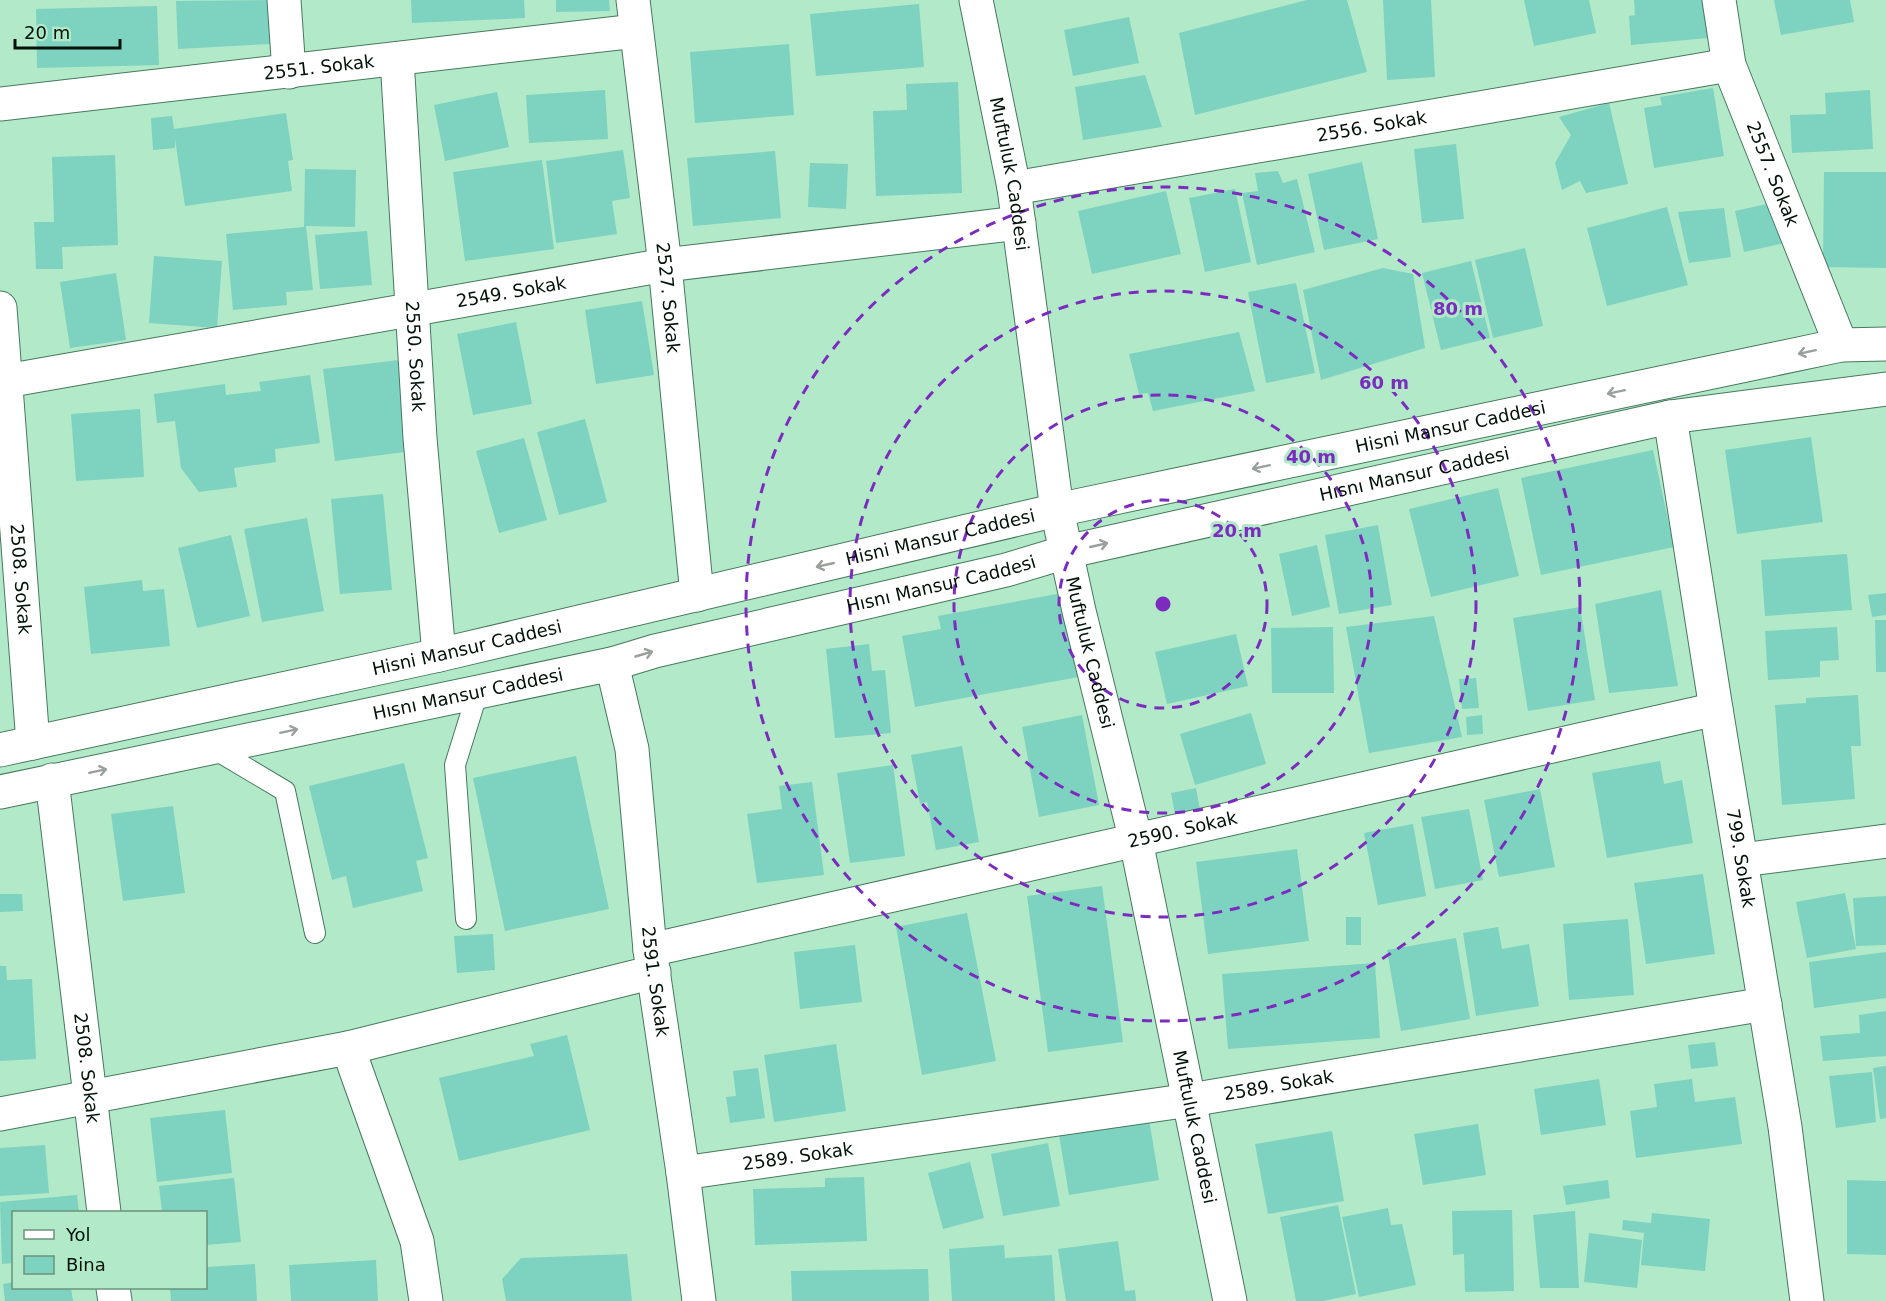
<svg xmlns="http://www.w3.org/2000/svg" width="1886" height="1301" viewBox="0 0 1886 1301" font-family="'DejaVu Sans',sans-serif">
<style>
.building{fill:#7ed2c0}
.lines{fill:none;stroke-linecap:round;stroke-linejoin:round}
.service-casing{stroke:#46795d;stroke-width:22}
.minor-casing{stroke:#46795d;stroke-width:35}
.tertiary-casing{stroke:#46795d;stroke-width:35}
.secondary-casing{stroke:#46795d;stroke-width:35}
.service{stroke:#fff;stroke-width:20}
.minor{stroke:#fff;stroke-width:33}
.tertiary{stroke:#fff;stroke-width:33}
.secondary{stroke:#fff;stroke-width:33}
.oneway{stroke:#99a09c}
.ring{fill:none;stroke:#7b2cbf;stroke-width:3;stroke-dasharray:10 8}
.labels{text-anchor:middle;stroke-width:6;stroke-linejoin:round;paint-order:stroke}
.street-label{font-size:18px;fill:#011208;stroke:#b2e9c8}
.centre{fill:#7b2cbf;stroke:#b2e9c8;stroke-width:3}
.ring-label{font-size:18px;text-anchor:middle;font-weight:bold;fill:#7b2cbf;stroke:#b2e9c8;stroke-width:6;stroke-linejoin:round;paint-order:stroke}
</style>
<rect width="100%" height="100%" fill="#b2e9c8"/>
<path class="building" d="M268,0L270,44L178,49L176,1Z
M411,0H524L525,18L412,23Z
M556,0H609L610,11L556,12Z
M1307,0H1347L1367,72L1195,115L1179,33Z
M1383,0H1431L1435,77L1387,80Z
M1524,0H1589L1596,33L1534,46Z
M1634,0H1704L1708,38L1631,45L1629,16L1635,15Z
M1774,0H1850L1854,22L1781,35Z
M919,4L924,67L816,76L810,14Z
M157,6L159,65L37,68L36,9Z
M1129,17L1139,63L1073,76L1064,30Z
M789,44L794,115L695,123L690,52Z
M1145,75L1162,127L1083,140L1075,87Z
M958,82L962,193L876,196L873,111L907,110L906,84Z
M1713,88L1724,156L1654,168L1644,108L1662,105L1660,97Z
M605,90L608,139L529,143L526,95Z
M1870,90L1873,149L1792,153L1790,115L1826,114L1825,93Z
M497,92L509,147L445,161L434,105Z
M1609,103L1628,184L1586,193L1580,181L1562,190L1555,163L1571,135L1559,117Z
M286,113L293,160L288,161L292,191L185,206L175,139V148L153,150L151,118L172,116L174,129Z
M1456,144L1464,219L1422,223L1414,149Z
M623,150L630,198L612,201L617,234L556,243L546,161Z
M775,151L781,218L693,226L687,158Z
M115,155L118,245L62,247L63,269H36L34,222H54L52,157Z
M542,160L554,249L465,261L453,172Z
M1362,162L1378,239L1324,250L1308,174Z
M810,163L848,164L846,209L808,207Z
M305,169L356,170L355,227L306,226L313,290L286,292L287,305L233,310L226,234L304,227Z
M1278,171L1283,183L1297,179L1315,252L1257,265L1242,193L1258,191L1255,173Z
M1824,172H1886V268L1823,267Z
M1235,189L1251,262L1205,272L1189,198Z
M1166,191L1181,254L1092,274L1078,211Z
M1776,202L1785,243L1744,252L1735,211Z
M1667,207L1688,285L1607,306L1587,228Z
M1724,208L1731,257L1689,263L1678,212Z
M367,231L372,285L320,289L315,235Z
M1525,248L1543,326L1493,338L1475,260Z
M154,256L222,261L217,328L149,323Z
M1471,261L1490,338L1441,350L1422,273Z
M1383,268L1413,274L1425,348L1321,380L1303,290Z
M116,273L126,340L70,348L60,282Z
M1296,283L1315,373L1266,383L1248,292Z
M642,301L654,375L596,384L585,310Z
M516,322L532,404L473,415L457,334Z
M1239,332L1255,391L1153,411L1148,393L1139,394L1129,354Z
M408,359L420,450L335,461L323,369Z
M310,375L320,443L275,449L276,462L234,468L237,487L199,492L181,468L175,421L157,423L154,394L225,384L226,395L261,391L259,382Z
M140,409L144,477L76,481L71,414Z
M585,419L607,502L559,515L537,432Z
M1811,437L1823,522L1737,534L1725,450Z
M524,438L547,520L499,533L476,451Z
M1653,450L1674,547L1541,575L1521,478Z
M1498,488L1519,576L1431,597L1409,509Z
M383,494L392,590L340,594L331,499Z
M307,518L324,611L262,622L244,529Z
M1378,525L1392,605L1339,614L1325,535Z
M231,535L250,616L197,628L178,548Z
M1317,545L1330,607L1292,616L1279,554Z
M1847,554L1852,610L1765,616L1761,560Z
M142,580L143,591L164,589L170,646L91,654L84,587Z
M1661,590L1678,686L1609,693L1595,604Z
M1068,592L1084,676L915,707L902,636L941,629L938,616Z
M1886,593V615L1872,617L1868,595Z
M1580,607L1595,700L1528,711L1513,618Z
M1434,616L1462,737L1369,753L1346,627Z
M1875,620H1886V672H1876Z
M1333,627L1334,693H1272L1271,628Z
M1837,627L1839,660L1820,661V677L1768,680L1765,631Z
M1236,634L1248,686L1167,704L1155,652Z
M869,644L872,671L885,670L891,733L835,738L826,649Z
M1476,678L1479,708L1462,709L1459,679Z
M1858,695L1861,746H1851L1855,799L1782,805L1775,705L1806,703V698Z
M1251,713L1266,764L1195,785L1180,734Z
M1082,715L1099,805L1039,817L1022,727Z
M1482,715L1483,734L1467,735L1466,717Z
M962,746L979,842L936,850L927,802L920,804L911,755Z
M576,756L609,909L505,931L473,778Z
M1660,761L1664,784L1682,780L1693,843L1607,858L1592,773Z
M404,763L428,858L416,861L423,891L353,908L346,876L332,880L309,786Z
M893,765L905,856L850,863L837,773Z
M812,782L824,875L757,883L747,814L782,809L779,786Z
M1196,788L1200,810L1175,815L1171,793Z
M1540,789L1555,867L1499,877L1484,800Z
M173,806L185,893L123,901L111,814Z
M1469,809L1483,880L1435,889L1421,817Z
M1413,824L1426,896L1378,905L1364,833Z
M1297,849L1309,941L1208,954L1196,862Z
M1703,874L1715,954L1646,964L1634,883Z
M1102,886L1123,1042L1048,1052L1027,896Z
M1845,893L1856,949L1807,958L1796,902Z
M0,894H22L23,911L0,912Z
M1886,896V945L1856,946L1853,898Z
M967,913L996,1061L922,1075L896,927Z
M1346,917H1361V945H1346Z
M1628,919L1634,995L1569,1000L1563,924Z
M1498,927L1502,949L1529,944L1539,1006L1476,1016L1463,933Z
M493,934L495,970L457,973L454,936Z
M1456,938L1470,1019L1401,1031L1387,950Z
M855,945L862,1002L800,1009L794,952Z
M1886,952V998L1814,1008L1809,962Z
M1375,963L1380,1038L1228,1049L1222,974Z
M0,966H6L7,980L32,979L36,1059L0,1061Z
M1886,1011V1056L1823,1061L1820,1036L1860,1033L1859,1015Z
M567,1035L590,1130L459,1161L439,1078L534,1056L530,1044Z
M1715,1042L1718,1066L1691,1069L1688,1045Z
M836,1044L846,1111L774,1122L764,1055Z
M1886,1066V1118L1880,1119L1873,1068Z
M758,1068L765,1118L730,1123L726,1097L736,1096L733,1071Z
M1872,1072L1876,1122L1836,1128L1829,1076Z
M1599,1079L1606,1125L1541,1135L1534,1089Z
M1692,1079L1695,1102L1735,1097L1742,1144L1636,1158L1630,1111L1657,1107L1654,1084Z
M225,1110L232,1173L157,1182L150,1118Z
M1149,1119L1159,1180L1069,1195L1059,1135Z
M1478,1124L1486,1175L1423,1185L1414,1134Z
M1332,1131L1344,1201L1268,1214L1255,1144Z
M1048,1143L1060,1206L1003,1216L991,1154Z
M45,1145L49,1193L0,1196V1148Z
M970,1162L984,1218L943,1229L928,1173Z
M864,1177L867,1241L755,1245L753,1189L825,1187V1178Z
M234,1178L241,1242L206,1245V1212H162L159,1186Z
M1608,1180L1610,1198L1566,1205L1563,1186Z
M1847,1180L1886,1181V1255L1847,1254Z
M77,1195L79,1212H14V1263L2,1264L0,1202Z
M1338,1205L1356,1294L1323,1301H1296L1280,1217Z
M1388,1208L1391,1225L1402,1224L1416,1285L1359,1297L1342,1217Z
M1512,1210L1514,1291L1465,1292L1464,1254L1453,1255L1452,1211Z
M1575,1211L1579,1288H1540L1533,1215Z
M1652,1213L1710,1219L1705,1271L1641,1265L1644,1233L1622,1230L1623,1220L1651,1223Z
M1589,1233L1642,1240L1637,1288L1584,1282Z
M1118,1241L1125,1291L1135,1290L1136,1301H1066L1058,1249Z
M1004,1245L1005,1258L1052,1255L1055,1301H952L949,1249Z
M627,1254L632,1301H506L502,1279L521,1258Z
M376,1260L378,1301H291L289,1265Z
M255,1264L257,1301H171L170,1288H206V1267Z
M928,1269L929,1301H792L791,1271Z
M14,1282V1288H71L73,1301H5L3,1284Z"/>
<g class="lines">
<defs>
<path id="service" d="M211,747L285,791L315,933
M466,919L455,765L478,691"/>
<g id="minor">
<path d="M284,0L289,72"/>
<path id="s1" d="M633,0L665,265L697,595"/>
<path id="s2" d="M1719,0L1729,65L1841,345"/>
<path id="s3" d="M397,59L420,438L439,655"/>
<path id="s4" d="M0,104L636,31"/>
<path id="s5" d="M1014,188L1729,65"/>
<path id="s6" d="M0,308L33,743"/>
<path id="s7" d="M6,381L665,265L1019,223"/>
<path id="s8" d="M1670,417L1716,709L1785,1127L1807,1301"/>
<path id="s9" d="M612,664L632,749L650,950L683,1173L699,1301"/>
<path id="s10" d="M52,780L104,1212"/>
<path d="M1742,860L1886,841"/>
<path id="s11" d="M650,950L1716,709"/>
<path d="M348,1048L417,1241L426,1301"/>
<path d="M0,1114L348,1048L654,972"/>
<path id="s12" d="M683,1173L1190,1100L1765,1004"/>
<path d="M113,1288L115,1301"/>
</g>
<g id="tertiary">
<path id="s13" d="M976,0L1014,188L1057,510L1079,611L1136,841L1230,1301"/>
</g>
<g id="secondary">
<path id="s14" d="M0,750L439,655L1057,510L1841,345L1886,344"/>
<path id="s15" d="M0,792L612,664L655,651L1006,570L1066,552L1670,417L1886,389"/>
</g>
</defs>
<use href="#service" class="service-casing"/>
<use href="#minor" class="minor-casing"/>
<use href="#tertiary" class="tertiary-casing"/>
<use href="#secondary" class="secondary-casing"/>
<use href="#service" class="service"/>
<use href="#minor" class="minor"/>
<use href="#tertiary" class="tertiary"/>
<use href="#secondary" class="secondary"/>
</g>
<defs><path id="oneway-shaft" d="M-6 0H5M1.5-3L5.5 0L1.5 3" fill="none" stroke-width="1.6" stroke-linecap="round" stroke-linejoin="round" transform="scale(1.5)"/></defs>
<g class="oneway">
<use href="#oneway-shaft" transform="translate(1807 352) rotate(168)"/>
<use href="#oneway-shaft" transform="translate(1616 392) rotate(168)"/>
<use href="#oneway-shaft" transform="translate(1261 467) rotate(168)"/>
<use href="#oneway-shaft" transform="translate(1099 545) rotate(-13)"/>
<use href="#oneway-shaft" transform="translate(825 565) rotate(167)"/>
<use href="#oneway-shaft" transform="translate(644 654) rotate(-16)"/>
<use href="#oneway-shaft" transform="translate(289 731) rotate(-12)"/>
<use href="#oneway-shaft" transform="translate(98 771) rotate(-12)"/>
</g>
<g class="ring">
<circle cx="1163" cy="604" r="104"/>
<circle cx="1163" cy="604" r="209"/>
<circle cx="1163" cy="604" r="313"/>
<circle cx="1163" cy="604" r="417"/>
</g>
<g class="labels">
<g class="street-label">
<text dy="6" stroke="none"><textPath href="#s4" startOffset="321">2551. Sokak</textPath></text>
<text dy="6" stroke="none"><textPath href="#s5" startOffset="363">2556. Sokak</textPath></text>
<text dy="6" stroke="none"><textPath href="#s13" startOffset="177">Muftuluk Caddesi</textPath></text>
<text dy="6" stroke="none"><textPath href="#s2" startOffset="183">2557. Sokak</textPath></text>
<text dy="6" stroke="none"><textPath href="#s7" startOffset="513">2549. Sokak</textPath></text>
<text dy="6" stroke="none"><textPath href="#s1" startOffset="300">2527. Sokak</textPath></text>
<text dy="6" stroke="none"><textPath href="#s3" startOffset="298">2550. Sokak</textPath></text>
<text dy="6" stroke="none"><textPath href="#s14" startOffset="1486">Hisni Mansur Caddesi</textPath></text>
<text dy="6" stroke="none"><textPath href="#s15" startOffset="1450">Hısnı Mansur Caddesi</textPath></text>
<text dy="6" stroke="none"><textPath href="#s14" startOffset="964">Hisni Mansur Caddesi</textPath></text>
<text dy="6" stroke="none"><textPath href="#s6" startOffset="272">2508. Sokak</textPath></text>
<text dy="6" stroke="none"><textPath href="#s15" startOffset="964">Hısnı Mansur Caddesi</textPath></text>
<text dy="6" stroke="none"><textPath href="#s14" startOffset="478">Hisni Mansur Caddesi</textPath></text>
<text dy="6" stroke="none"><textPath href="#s13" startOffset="663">Muftuluk Caddesi</textPath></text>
<text dy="6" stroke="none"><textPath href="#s15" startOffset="478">Hısnı Mansur Caddesi</textPath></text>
<text dy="6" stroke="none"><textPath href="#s11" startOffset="546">2590. Sokak</textPath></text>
<text dy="6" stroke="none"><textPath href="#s8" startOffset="447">799. Sokak</textPath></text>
<text dy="6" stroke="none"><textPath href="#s9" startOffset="321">2591. Sokak</textPath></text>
<text dy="6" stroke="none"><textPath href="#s10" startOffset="290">2508. Sokak</textPath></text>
<text dy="6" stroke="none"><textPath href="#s12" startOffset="602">2589. Sokak</textPath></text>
<text dy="6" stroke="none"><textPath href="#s13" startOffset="1149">Muftuluk Caddesi</textPath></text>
<text dy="6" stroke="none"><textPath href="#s12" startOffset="116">2589. Sokak</textPath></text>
</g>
</g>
<circle cx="1163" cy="604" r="9" class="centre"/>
<g class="ring-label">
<text x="1458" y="315">80 m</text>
<text x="1384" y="389">60 m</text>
<text x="1311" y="463">40 m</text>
<text x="1237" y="537">20 m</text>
</g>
<rect x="12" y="1211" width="195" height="78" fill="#b2e9c8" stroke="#6b937b" stroke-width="1.5"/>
<rect x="24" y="1230" width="30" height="9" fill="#ffffff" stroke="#6b937b" stroke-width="1.5"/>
<text x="66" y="1241" font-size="18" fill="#011208">Yol</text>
<rect x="24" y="1256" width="30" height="18" fill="#7ed2c0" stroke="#6b937b" stroke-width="1.5"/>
<text x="66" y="1271" font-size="18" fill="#011208">Bina</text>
<path d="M15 39v9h105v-9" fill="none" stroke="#011208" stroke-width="3"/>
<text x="24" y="39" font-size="18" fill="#011208" stroke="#b2e9c8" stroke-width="4.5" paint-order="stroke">20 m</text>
</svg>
